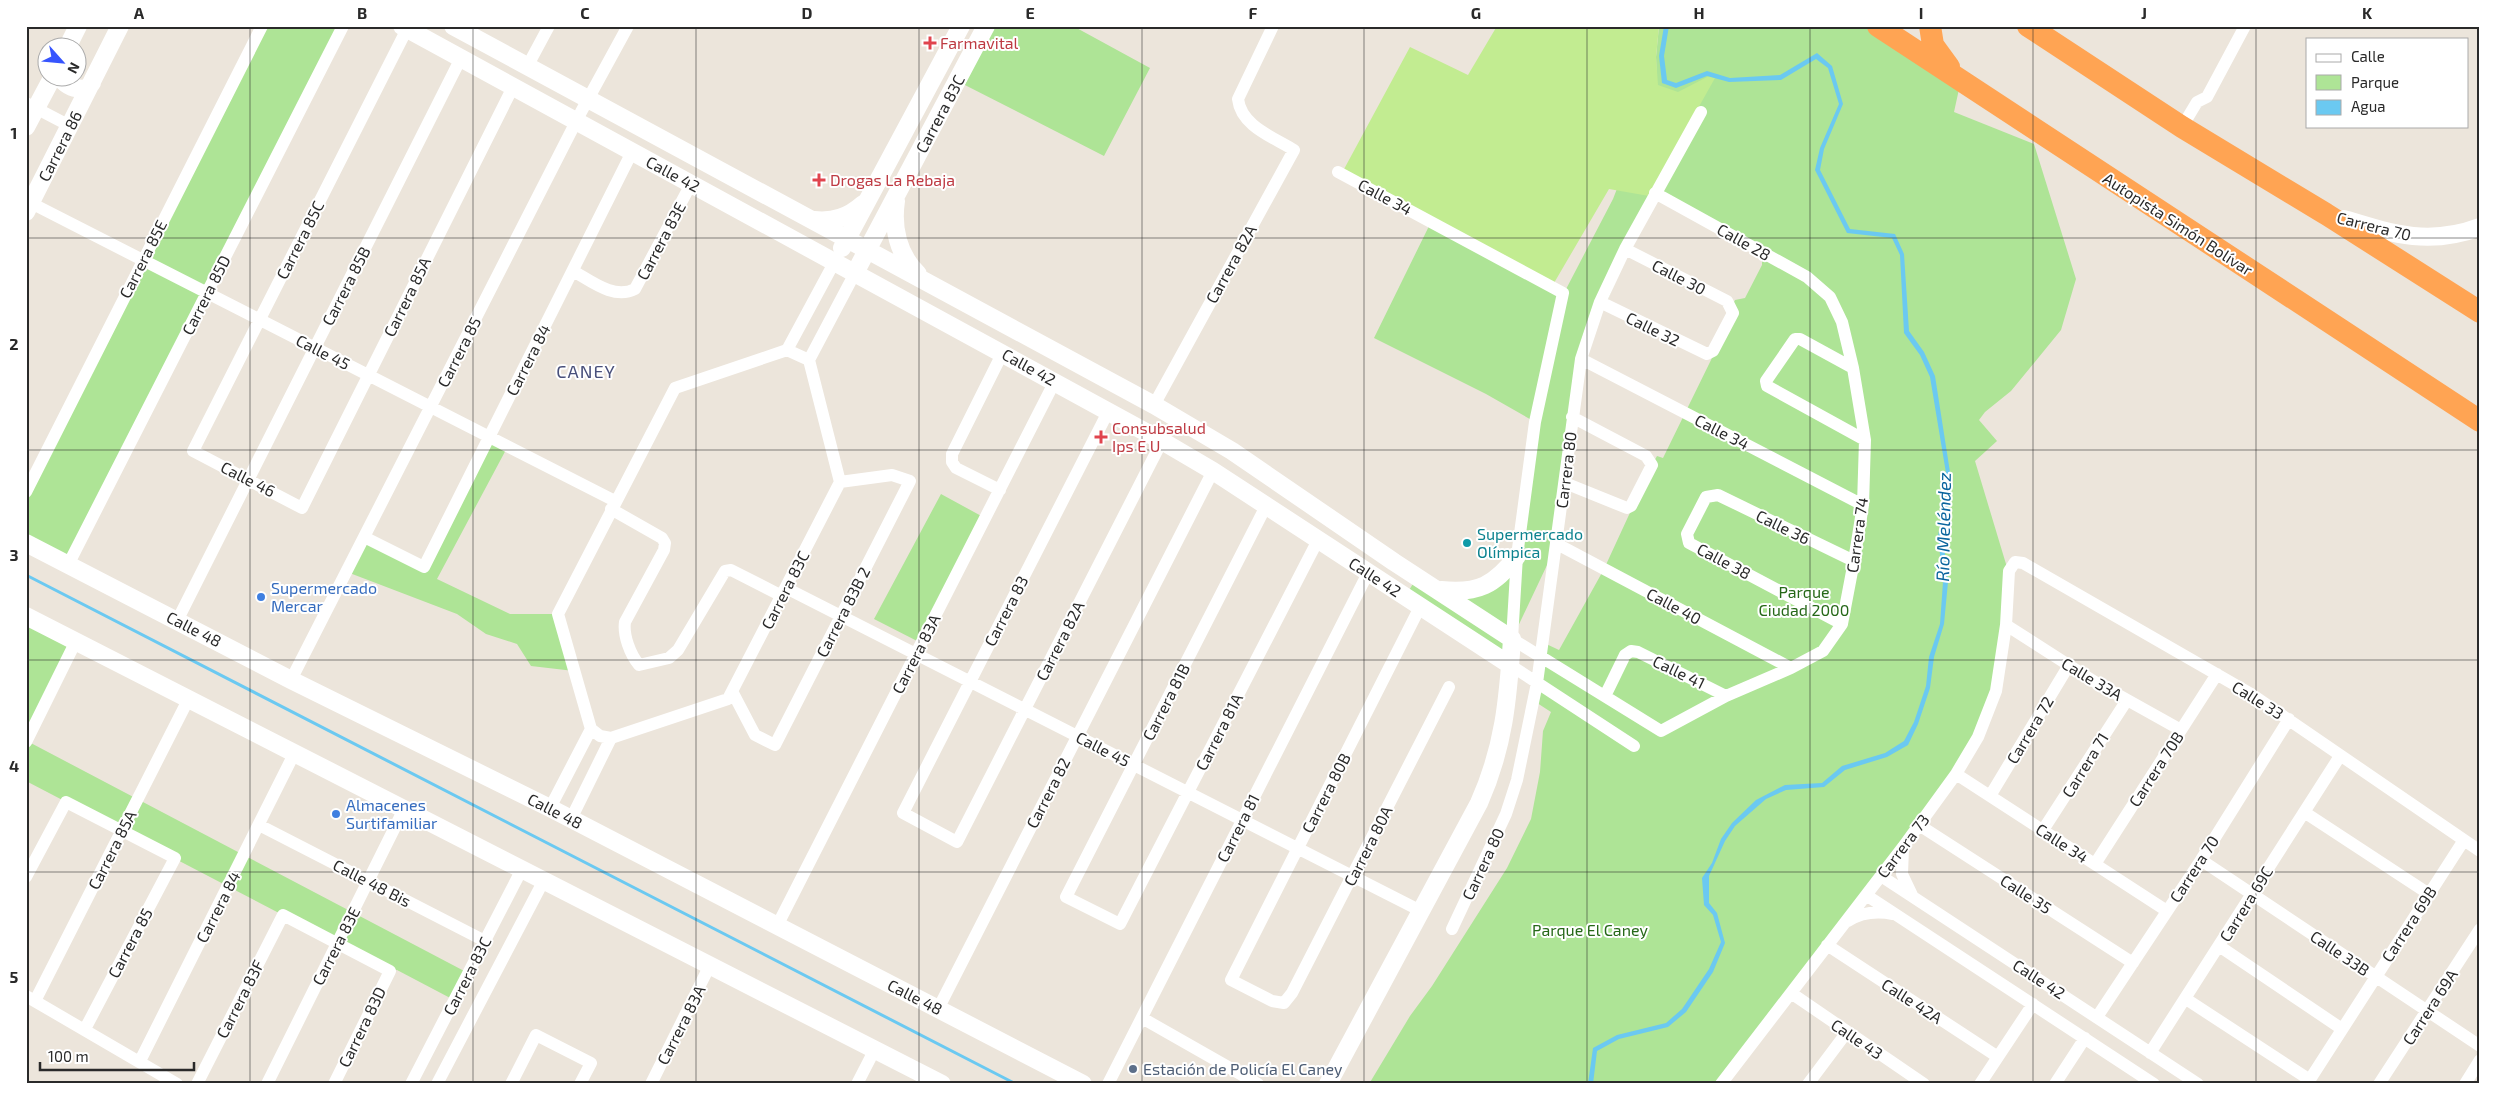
<svg xmlns="http://www.w3.org/2000/svg" width="2506" height="1110" viewBox="0 0 2506 1110" font-family="'Exo 2',sans-serif">
<style>
.green{fill:#aee496}
.pitch{fill:#c2ec91}
.water{fill:#6bc9f1}
.lines{fill:none;stroke-linecap:round;stroke-linejoin:round}
.stream{stroke:#6bc9f1;stroke-width:3}
.street{stroke:#fff;stroke-width:12}
.secondary{stroke:#fff;stroke-width:18}
.highway{stroke:#ffa453;stroke-width:22}
.grid{fill:none;stroke:#2a2a2a;stroke-width:1;stroke-opacity:0.55}
.health-dot{fill:#e0444e;stroke:#fff;stroke-width:2}
.culture-dot{fill:#0f9aa8;stroke:#fff;stroke-width:2}
.shop-dot{fill:#3f7fe0;stroke:#fff;stroke-width:2}
.service-dot{fill:#5c6f8a;stroke:#fff;stroke-width:2}
.labels{text-anchor:middle;stroke-width:4;stroke-linejoin:round;paint-order:stroke}
.health-label{font-size:16px;fill:#be3a42;stroke:#fff;text-anchor:start}
.street-label{font-size:16px;fill:#2a2a2a;stroke:#fff}
.culture-label{font-size:16px;fill:#0d838f;stroke:#fff;text-anchor:start}
.shop-label{font-size:16px;fill:#366cbe;stroke:#fff;text-anchor:start}
.park-label{font-size:16px;fill:#266818;stroke:#fff}
.service-label{font-size:16px;fill:#4e5e75;stroke:#fff;text-anchor:start}
.neighbourhood-label{font-size:18px;letter-spacing:1px;fill:#49507b;stroke:#fff}
.water-label{font-size:18px;font-style:italic;fill:#0a659d;stroke:#fff}
.neatline{fill:none;stroke:#2a2a2a;stroke-width:2}
.grid-label{font-size:16px;text-anchor:middle;font-weight:bold;fill:#2a2a2a}
</style>
<rect width="100%" height="100%" fill="#ece5db"/>
<path class="green" d="M262,26H343L68,565L26,543V492Z
M986,26H1073L1150,68L1104,156L957,81Z
M1659,26H1878L1961,80L1954,112L2034,144L2076,279L2061,330L2011,391L1985,412L1979,420L1997,441L1975,461L2009,574L2003,649L1978,737L1721,1084H1369L1410,1016L1432,986L1507,868L1531,819L1540,772L1543,731L1551,712L1534,701L1542,642L1559,650L1604,569L1652,465L1657,456L1663,458L1711,360L1732,306L1735,300L1745,298L1762,265V252L1655,193L1581,359L1557,544L1512,639L1510,665L1405,597L1417,577L1461,593L1517,556L1535,422L1486,394L1374,338L1431,222L1564,293L1613,199L1657,86L1656,57Z
M490,437L508,446L437,579L510,614H558L574,671L531,666L517,644L486,634L457,614L347,572L364,537L424,567Z
M941,494L985,518L921,643L874,619Z
M26,616L76,641L27,741L468,973L454,1000L397,970L390,971L26,781Z"/>
<path class="pitch" d="M1497,26H1659L1656,57L1658,85L1678,92L1709,76L1715,78L1649,196L1609,189L1554,283L1343,171L1410,47L1468,75Z"/>
<path class="water" d="M1664,26H1669L1664,56L1667,80L1676,83L1707,71L1730,78L1780,75L1817,53L1832,66L1843,104L1824,149L1820,170L1850,229L1895,234L1904,254L1909,331L1924,352L1935,376L1952,485L1943,536L1948,582L1944,624L1934,657L1930,688L1918,724L1908,745L1887,757L1845,770L1824,787L1786,790L1766,799L1735,826L1725,841L1709,876V903L1717,913L1725,943L1713,972L1686,1012L1668,1027L1619,1039L1597,1051L1593,1084H1588L1593,1048L1617,1035L1666,1023L1682,1009L1709,969L1721,942L1713,915L1704,905L1702,878L1712,863L1721,839L1732,823L1756,800L1785,785L1822,783L1842,766L1885,753L1904,741L1914,722L1926,686L1929,657L1940,624L1943,582L1938,536L1948,485L1930,377L1920,355L1904,333L1900,255L1892,238L1847,233L1815,170L1820,148L1839,104L1828,68L1816,59L1781,80L1729,82L1707,76L1676,88L1662,83L1659,56Z"/>
<g class="lines">
<path class="stream" d="M26,575L1016,1084"/>
<path class="street" d="M407,29L193,451L302,508L513,87
M527,67L549,26
M26,103L70,126
M2182,127L2197,102L2207,97L2245,26
M1338,172L1563,293L1535,422L1517,556L1512,639L1661,731L1726,696L1791,668L1823,651L1842,624L1854,561L1863,505L1865,440L1853,368L1842,322L1830,297L1807,277L1655,193
M31,203L615,501
M573,271C591,281 614,300 635,289L691,184
M1600,302L1707,354L1713,351L1733,313L1727,301L1625,249
M787,350L809,360L840,482L728,699L611,738L600,736L591,729L558,614L675,388L787,350L835,261
M1581,359L1863,505
M809,360L855,273
M1853,368L1800,339H1795L1766,381L1767,386L1865,440
M1154,405L1294,150C1273,137 1241,126 1238,99L1273,26
M1109,410L903,813L957,842L1162,441
M1565,483L1627,508L1631,506L1652,465L1646,456L1572,417
M1000,490L956,468L952,462V454L1003,352
M26,492L262,26
M1266,506L1066,897L1120,924L1318,540
M611,509L662,538L665,543L664,550L625,622C623,635 630,654 639,665L669,658L678,650L725,571L731,570L782,596
M364,537L424,567L632,152
M1557,544L1791,668
M68,565L343,26
M786,588L1421,911
M1420,607L1231,980L1272,1001L1284,1003L1292,993L1449,687
M177,621L461,58
M1842,624L1689,543L1687,534L1706,497L1718,495L1854,561
M2006,625L2095,682L2181,730
M1510,665L1634,746
M291,680L581,112L628,26
M733,693L755,735L775,745L910,481L892,475L840,482
M1605,696L1625,655L1631,651L1638,652L1726,696
M26,742L76,641
M1956,774L2167,911
M1990,796L2069,665
M550,808L591,729
M2304,812L2429,894
M571,819L611,738
M259,825L485,941
M1919,825L2133,963
M2043,830L2127,700
M1903,848L1902,874L1912,895
M2201,860L2480,1046
M2095,864L2217,674
M1881,876L2198,1084
M26,877L66,802L175,858L85,1029
M1866,895L2154,1084
M1848,921C1862,912 1877,911 1893,914
M777,926L1055,381
M1452,929L1506,814L1517,780L1537,683L1581,359L1600,302L1625,249L1701,112
M1827,945L1998,1057
M2219,946L2342,1029
M1791,993L1924,1084
M26,996L177,1084
M2186,999L2310,1080
M35,1001L189,698
M938,1009L1213,471
M2097,1017L2201,860L2289,719
M1142,1018L1258,1084
M2150,1053L2340,756
M140,1061L295,752
M197,1084L283,915L390,971L334,1084
M267,1084L404,809
M411,1084L522,869
M437,1084L544,880
M511,1084L536,1035L591,1063L580,1084
M651,1084L710,965
M857,1084L875,1049
M1108,1084L1368,573
M1721,1084L1903,847L1956,774L1978,737L1996,691L2006,625L2009,571L2015,562L2023,563L2251,694L2480,851
M1808,1084L1847,1032
M1980,1084L2033,1004
M2055,1084L2085,1038
M2307,1084L2464,840
M2379,1084L2480,929
M2465,1084L2480,1060"/>
<path class="secondary" d="M402,26L1162,441L1213,471L1510,665
M453,26L1154,405L1232,451L1394,562L1512,639C1508,699 1504,747 1479,803L1328,1084
M67,48L78,26
M60,78C68,87 74,89 86,89L92,83
M26,127L52,78
M896,201C892,227 898,255 918,274
M26,212L120,26
M2344,219C2393,234 2429,246 2480,227
M814,220C834,222 848,217 863,204
M842,248L961,26
M855,273L986,26
M26,543L291,680L550,808L1083,1084
M1441,590C1478,594 1495,585 1517,556
M26,616L942,1084"/>
<path class="highway" d="M1878,26L2480,421
M1930,26L1933,45L1949,67
M2028,26L2182,127L2326,214L2480,312"/>
</g>
<path class="grid" d="M250,26V1084M473,26V1084M696,26V1084M919,26V1084M1142,26V1084M1364,26V1084M1587,26V1084M1810,26V1084M2033,26V1084M2256,26V1084M26,238H2480M26,450H2480M26,660H2480M26,872H2480"/>
<g class="health-dot">
<path d="M927.5 35.5h5v5h5v5h-5v5h-5v-5h-5v-5h5z"/>
<path d="M816.5 172.5h5v5h5v5h-5v5h-5v-5h-5v-5h5z"/>
<path d="M1098.5 429.5h5v5h5v5h-5v5h-5v-5h-5v-5h5z"/>
</g>
<circle class="culture-dot" cx="1467" cy="543" r="5"/>
<g class="shop-dot">
<circle cx="261" cy="597" r="5"/>
<circle cx="336" cy="814" r="5"/>
</g>
<circle class="service-dot" cx="1133" cy="1069" r="5"/>
<g class="labels">
<g class="health-label">
<text x="940" y="49">Farmavital</text>
<text x="830" y="186">Drogas La Rebaja</text>
<text x="1112" y="434">Consubsalud<tspan x="1112" dy="18">Ips E U</tspan></text>
</g>
<g class="street-label">
<text transform="translate(940 114) rotate(-62)" y="6">Carrera 83C</text>
<text transform="translate(60 146) rotate(-63)" y="6">Carrera 86</text>
<text transform="translate(673 174) rotate(28)" y="6">Calle 42</text>
<text transform="translate(1385 197) rotate(28)" y="6">Calle 34</text>
<text transform="translate(2178 224) rotate(33)" y="6">Autopista Simón Bolívar</text>
<text transform="translate(2374 226) rotate(14)" y="6">Carrera 70</text>
<text transform="translate(300 240) rotate(-63)" y="6">Carrera 85C</text>
<text transform="translate(661 241) rotate(-62)" y="6">Carrera 83E</text>
<text transform="translate(1744 242) rotate(29)" y="6">Calle 28</text>
<text transform="translate(143 259) rotate(-63)" y="6">Carrera 85E</text>
<text transform="translate(1231 264) rotate(-61)" y="6">Carrera 82A</text>
<text transform="translate(1679 277) rotate(27)" y="6">Calle 30</text>
<text transform="translate(346 286) rotate(-63)" y="6">Carrera 85B</text>
<text transform="translate(206 295) rotate(-63)" y="6">Carrera 85D</text>
<text transform="translate(407 297) rotate(-64)" y="6">Carrera 85A</text>
<text transform="translate(1653 329) rotate(26)" y="6">Calle 32</text>
<text transform="translate(323 352) rotate(27)" y="6">Calle 45</text>
<text transform="translate(459 352) rotate(-63)" y="6">Carrera 85</text>
<text transform="translate(528 360) rotate(-63)" y="6">Carrera 84</text>
<text transform="translate(1029 367) rotate(29)" y="6">Calle 42</text>
<text transform="translate(1722 432) rotate(27)" y="6">Calle 34</text>
<text transform="translate(1566 470) rotate(-83)" y="6">Carrera 80</text>
<text transform="translate(248 479) rotate(27)" y="6">Calle 46</text>
<text transform="translate(1783 527) rotate(26)" y="6">Calle 36</text>
<text transform="translate(1857 535) rotate(-82)" y="6">Carrera 74</text>
<text transform="translate(1724 561) rotate(28)" y="6">Calle 38</text>
<text transform="translate(1375 577) rotate(33)" y="6">Calle 42</text>
<text transform="translate(785 590) rotate(-63)" y="6">Carrera 83C</text>
<text transform="translate(1674 606) rotate(28)" y="6">Calle 40</text>
<text transform="translate(1006 611) rotate(-63)" y="6">Carrera 83</text>
<text transform="translate(843 612) rotate(-63)" y="6">Carrera 83B 2</text>
<text transform="translate(194 629) rotate(27)" y="6">Calle 48</text>
<text transform="translate(1060 641) rotate(-63)" y="6">Carrera 82A</text>
<text transform="translate(916 654) rotate(-63)" y="6">Carrera 83A</text>
<text transform="translate(1679 672) rotate(26)" y="6">Calle 41</text>
<text transform="translate(2092 679) rotate(31)" y="6">Calle 33A</text>
<text transform="translate(2258 700) rotate(32)" y="6">Calle 33</text>
<text transform="translate(1166 702) rotate(-63)" y="6">Carrera 81B</text>
<text transform="translate(2030 730) rotate(-59)" y="6">Carrera 72</text>
<text transform="translate(1219 732) rotate(-63)" y="6">Carrera 81A</text>
<text transform="translate(1103 749) rotate(27)" y="6">Calle 45</text>
<text transform="translate(2085 765) rotate(-58)" y="6">Carrera 71</text>
<text transform="translate(2156 769) rotate(-57)" y="6">Carrera 70B</text>
<text transform="translate(1048 793) rotate(-63)" y="6">Carrera 82</text>
<text transform="translate(1326 793) rotate(-63)" y="6">Carrera 80B</text>
<text transform="translate(555 811) rotate(27)" y="6">Calle 48</text>
<text transform="translate(1238 828) rotate(-63)" y="6">Carrera 81</text>
<text transform="translate(2062 843) rotate(33)" y="6">Calle 34</text>
<text transform="translate(1368 846) rotate(-63)" y="6">Carrera 80A</text>
<text transform="translate(1903 846) rotate(-53)" y="6">Carrera 73</text>
<text transform="translate(112 850) rotate(-63)" y="6">Carrera 85A</text>
<text transform="translate(1483 864) rotate(-65)" y="6">Carrera 80</text>
<text transform="translate(2194 869) rotate(-57)" y="6">Carrera 70</text>
<text transform="translate(372 883) rotate(27)" y="6">Calle 48 Bis</text>
<text transform="translate(2026 894) rotate(33)" y="6">Calle 35</text>
<text transform="translate(2246 904) rotate(-58)" y="6">Carrera 69C</text>
<text transform="translate(218 907) rotate(-63)" y="6">Carrera 84</text>
<text transform="translate(2409 924) rotate(-57)" y="6">Carrera 69B</text>
<text transform="translate(130 943) rotate(-62)" y="6">Carrera 85</text>
<text transform="translate(336 946) rotate(-63)" y="6">Carrera 83E</text>
<text transform="translate(2340 953) rotate(34)" y="6">Calle 33B</text>
<text transform="translate(467 976) rotate(-63)" y="6">Carrera 83C</text>
<text transform="translate(2039 979) rotate(33)" y="6">Calle 42</text>
<text transform="translate(915 997) rotate(27)" y="6">Calle 48</text>
<text transform="translate(240 999) rotate(-63)" y="6">Carrera 83F</text>
<text transform="translate(1912 1001) rotate(33)" y="6">Calle 42A</text>
<text transform="translate(2430 1007) rotate(-57)" y="6">Carrera 69A</text>
<text transform="translate(681 1025) rotate(-63)" y="6">Carrera 83A</text>
<text transform="translate(362 1027) rotate(-64)" y="6">Carrera 83D</text>
<text transform="translate(1857 1039) rotate(34)" y="6">Calle 43</text>
</g>
<g class="culture-label">
<text x="1477" y="540">Supermercado<tspan x="1477" dy="18">Olímpica</tspan></text>
</g>
<g class="shop-label">
<text x="271" y="594">Supermercado<tspan x="271" dy="18">Mercar</tspan></text>
<text x="346" y="811">Almacenes<tspan x="346" dy="18">Surtifamiliar</tspan></text>
</g>
<g class="park-label">
<text x="1804" y="598">Parque<tspan x="1804" dy="18">Ciudad 2000</tspan></text>
<text x="1590" y="936">Parque El Caney</text>
</g>
<g class="service-label">
<text x="1143" y="1075">Estación de Policía El Caney</text>
</g>
<g class="neighbourhood-label">
<text x="586" y="378">CANEY</text>
</g>
<g class="water-label">
<text transform="translate(1944 527) rotate(-89)" y="6">Río Meléndez</text>
</g>
</g>
<rect width="2506" height="1110" fill="none" stroke="#ffffff" stroke-width="55"/>
<rect x="2306" y="38" width="162" height="90" fill="#ffffff" stroke="#aaaaaa"/>
<rect x="2316" y="54" width="25" height="8" fill="#ffffff" stroke="#aaaaaa"/>
<text x="2351" y="62" font-size="15" fill="#2a2a2a">Calle</text>
<rect x="2316" y="75" width="25" height="15" fill="#aee496" stroke="#aaaaaa"/>
<text x="2351" y="88" font-size="15" fill="#2a2a2a">Parque</text>
<rect x="2316" y="100" width="25" height="15" fill="#6bc9f1" stroke="#aaaaaa"/>
<text x="2351" y="112" font-size="15" fill="#2a2a2a">Agua</text>
<g transform="translate(62 62) rotate(117)"><circle r="24" fill="#ffffff" stroke="#aaaaaa"/>
<path d="M0-4L9 19L0 12L-9 19Z" fill="#3755fe"/>
<text y="-8" font-size="14" font-weight="bold" text-anchor="middle" fill="#2a2a2a">N</text>
</g>
<path d="M40 1062v8h154v-8" fill="none" stroke="#2a2a2a" stroke-width="2.5"/>
<text x="48" y="1062" font-size="15" fill="#2a2a2a" stroke="#ffffff" stroke-width="4" paint-order="stroke">100 m</text>
<rect x="28" y="28" width="2450" height="1054" class="neatline"/>
<g class="grid-label">
<text x="139" y="19">A</text>
<text x="362" y="19">B</text>
<text x="585" y="19">C</text>
<text x="807" y="19">D</text>
<text x="1030" y="19">E</text>
<text x="1253" y="19">F</text>
<text x="1476" y="19">G</text>
<text x="1699" y="19">H</text>
<text x="1921" y="19">I</text>
<text x="2144" y="19">J</text>
<text x="2367" y="19">K</text>
<text x="14" y="139">1</text>
<text x="14" y="350">2</text>
<text x="14" y="561">3</text>
<text x="14" y="772">4</text>
<text x="14" y="983">5</text>
</g>
</svg>
